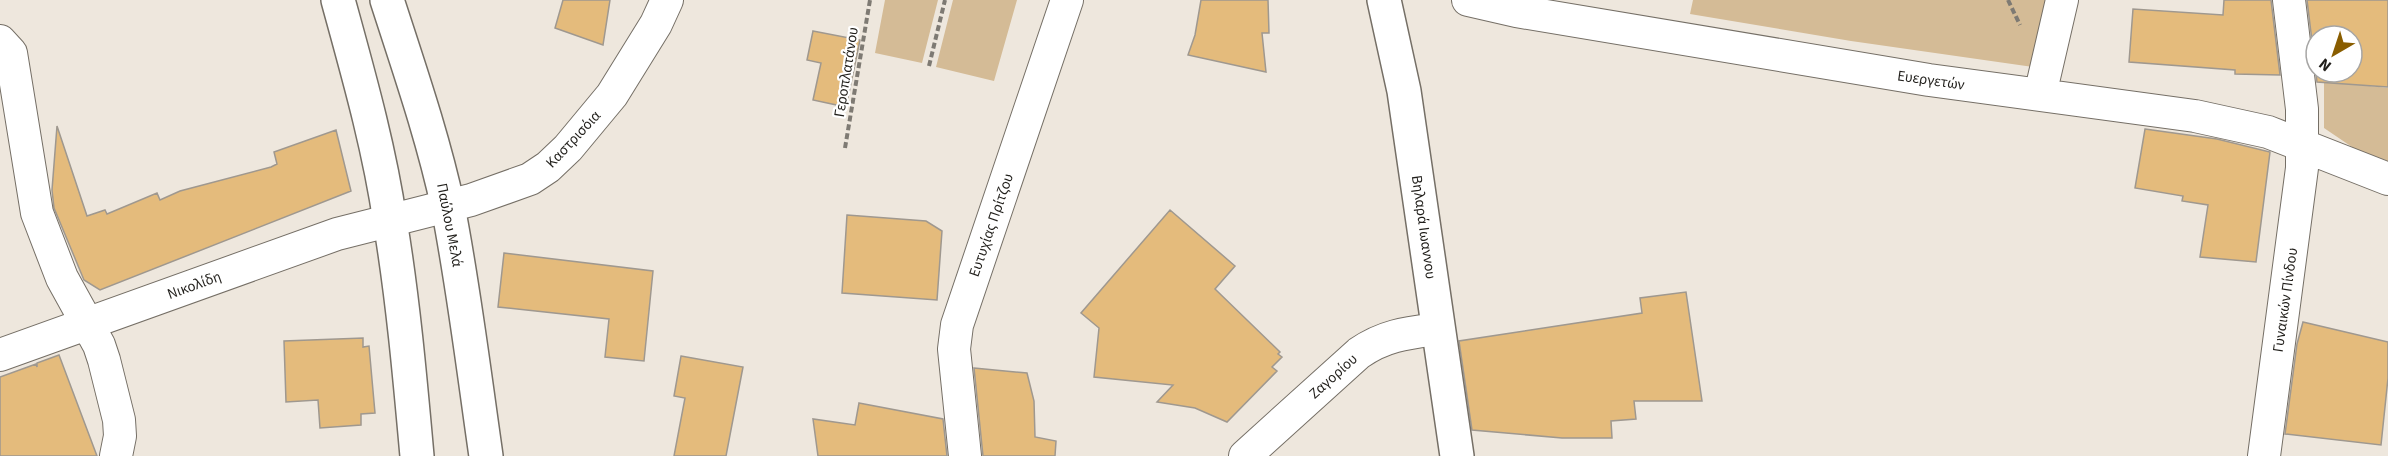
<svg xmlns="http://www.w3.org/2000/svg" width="2388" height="456" viewBox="0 0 2388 456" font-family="'Source Sans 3',sans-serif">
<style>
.green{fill:#d4bb96}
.building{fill:#e4bb7c;stroke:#9f988f;stroke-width:1.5;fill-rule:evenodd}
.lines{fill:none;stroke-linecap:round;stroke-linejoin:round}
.minor-casing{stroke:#756f66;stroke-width:34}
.secondary-casing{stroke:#756f66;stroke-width:36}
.path{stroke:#7e7a73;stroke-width:4;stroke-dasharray:6 3;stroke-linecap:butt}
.minor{stroke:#fff;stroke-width:32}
.secondary{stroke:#fff;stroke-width:33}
.labels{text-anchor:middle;stroke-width:4.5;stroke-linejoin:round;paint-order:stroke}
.street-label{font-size:15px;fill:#211f1b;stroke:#fff}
</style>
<rect width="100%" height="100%" fill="#eee7dd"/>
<path class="green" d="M885,0H938L922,63L875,53Z
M953,0H1017L994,81L936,67Z
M1693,0H2049L2033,67L1851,41L1690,14Z
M2324,81L2388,88V161L2355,149L2324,128Z"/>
<path class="building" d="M563,0H610L603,45L555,28Z
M1201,0H1268L1269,33H1262L1266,72L1188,55L1195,35Z
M2224,0H2271L2280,75L2235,74V70L2129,62L2133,9L2223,15Z
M2307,0H2388V87L2317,82ZM2316,36H2352V72H2316Z
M813,31L860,40L846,107L813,100L821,63L807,60Z
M57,126L87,216L105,210L107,214L157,193L160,200L180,191L271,167L277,164L274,152L336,130L351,191L100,290L84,280L54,208L52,190Z
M2145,129L2217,139L2270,152L2256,262L2200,257L2208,205L2182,201L2183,196L2135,188Z
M1170,210L1235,266L1215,289L1280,352L1278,354L1282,357L1272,367L1277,371L1227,422L1195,408L1157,402L1173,385L1094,377L1099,328L1081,313Z
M847,215L926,221L942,231L937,300L842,293Z
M504,253L653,271L644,361L605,357L609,319L498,307Z
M1686,292L1702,401H1634L1636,419L1611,421L1612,438H1562L1472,430L1459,341L1642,313L1640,298Z
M2303,322L2388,342V378L2381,445L2285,434L2297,344Z
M363,338V347L369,346L375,413L361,414V425L320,428L318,400L286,402L284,341Z
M59,355L97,456H0V377L36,364L37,367V363Z
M681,356L743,367L726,456H674L685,398L674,396Z
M974,368L1027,373L1034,401L1035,437L1056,441L1055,456H983Z
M859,403L943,419L947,456H818L813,419L855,425Z"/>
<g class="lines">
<defs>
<path id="minor" d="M1468,0L1516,11L1929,80L2195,116L2268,132L2388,179
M0,41L11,53L37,213L62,278L99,345L104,360L119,420L120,436L116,456
M2040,95L2062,0
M0,355L337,234L471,200L530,179L548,167L568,148L612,95L656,24L667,0
M965,456L954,349L957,325L1067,0
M1245,456L1359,353C1385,335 1407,333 1438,329
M2264,456L2302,168V109L2289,0"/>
<path id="secondary" d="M338,0C358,73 379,146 390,221C403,299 410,378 417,456
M387,0C409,68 433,137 448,207C464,289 474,373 486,456
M1384,0L1404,91L1457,456"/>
</defs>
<use href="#minor" class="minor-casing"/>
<use href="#secondary" class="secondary-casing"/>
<path class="path" d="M2008,0L2020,25
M929,66L945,0
M845,148L870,0"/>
<use href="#minor" class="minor"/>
<use href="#secondary" class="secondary"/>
</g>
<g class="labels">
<g class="street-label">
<text transform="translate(846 72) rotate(-81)" y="5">Γεροπλατάνου</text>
<text transform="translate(1931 80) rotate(8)" y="5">Ευεργετών</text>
<text transform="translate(573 139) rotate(-47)" y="5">Καστρισόια</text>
<text transform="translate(450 225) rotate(79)" y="5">Παύλου Μελά</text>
<text transform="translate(991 225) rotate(-71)" y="5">Ευτυχίας Πρίτζου</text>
<text transform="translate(1424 227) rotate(82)" y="5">Βηλαρά Ιωαννου</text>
<text transform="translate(194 285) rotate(-20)" y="5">Νικολίδη</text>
<text transform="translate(2285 300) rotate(-82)" y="5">Γυναικών Πίνδου</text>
<text transform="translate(1333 376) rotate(-42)" y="5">Ζαγορίου</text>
</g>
</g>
<g transform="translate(2334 54) rotate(219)"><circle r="28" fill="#ffffff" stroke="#a6a5a4" stroke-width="1.5"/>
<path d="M0-4.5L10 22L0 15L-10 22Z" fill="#895d00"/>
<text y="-9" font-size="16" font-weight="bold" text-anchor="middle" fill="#211f1b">N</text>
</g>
</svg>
